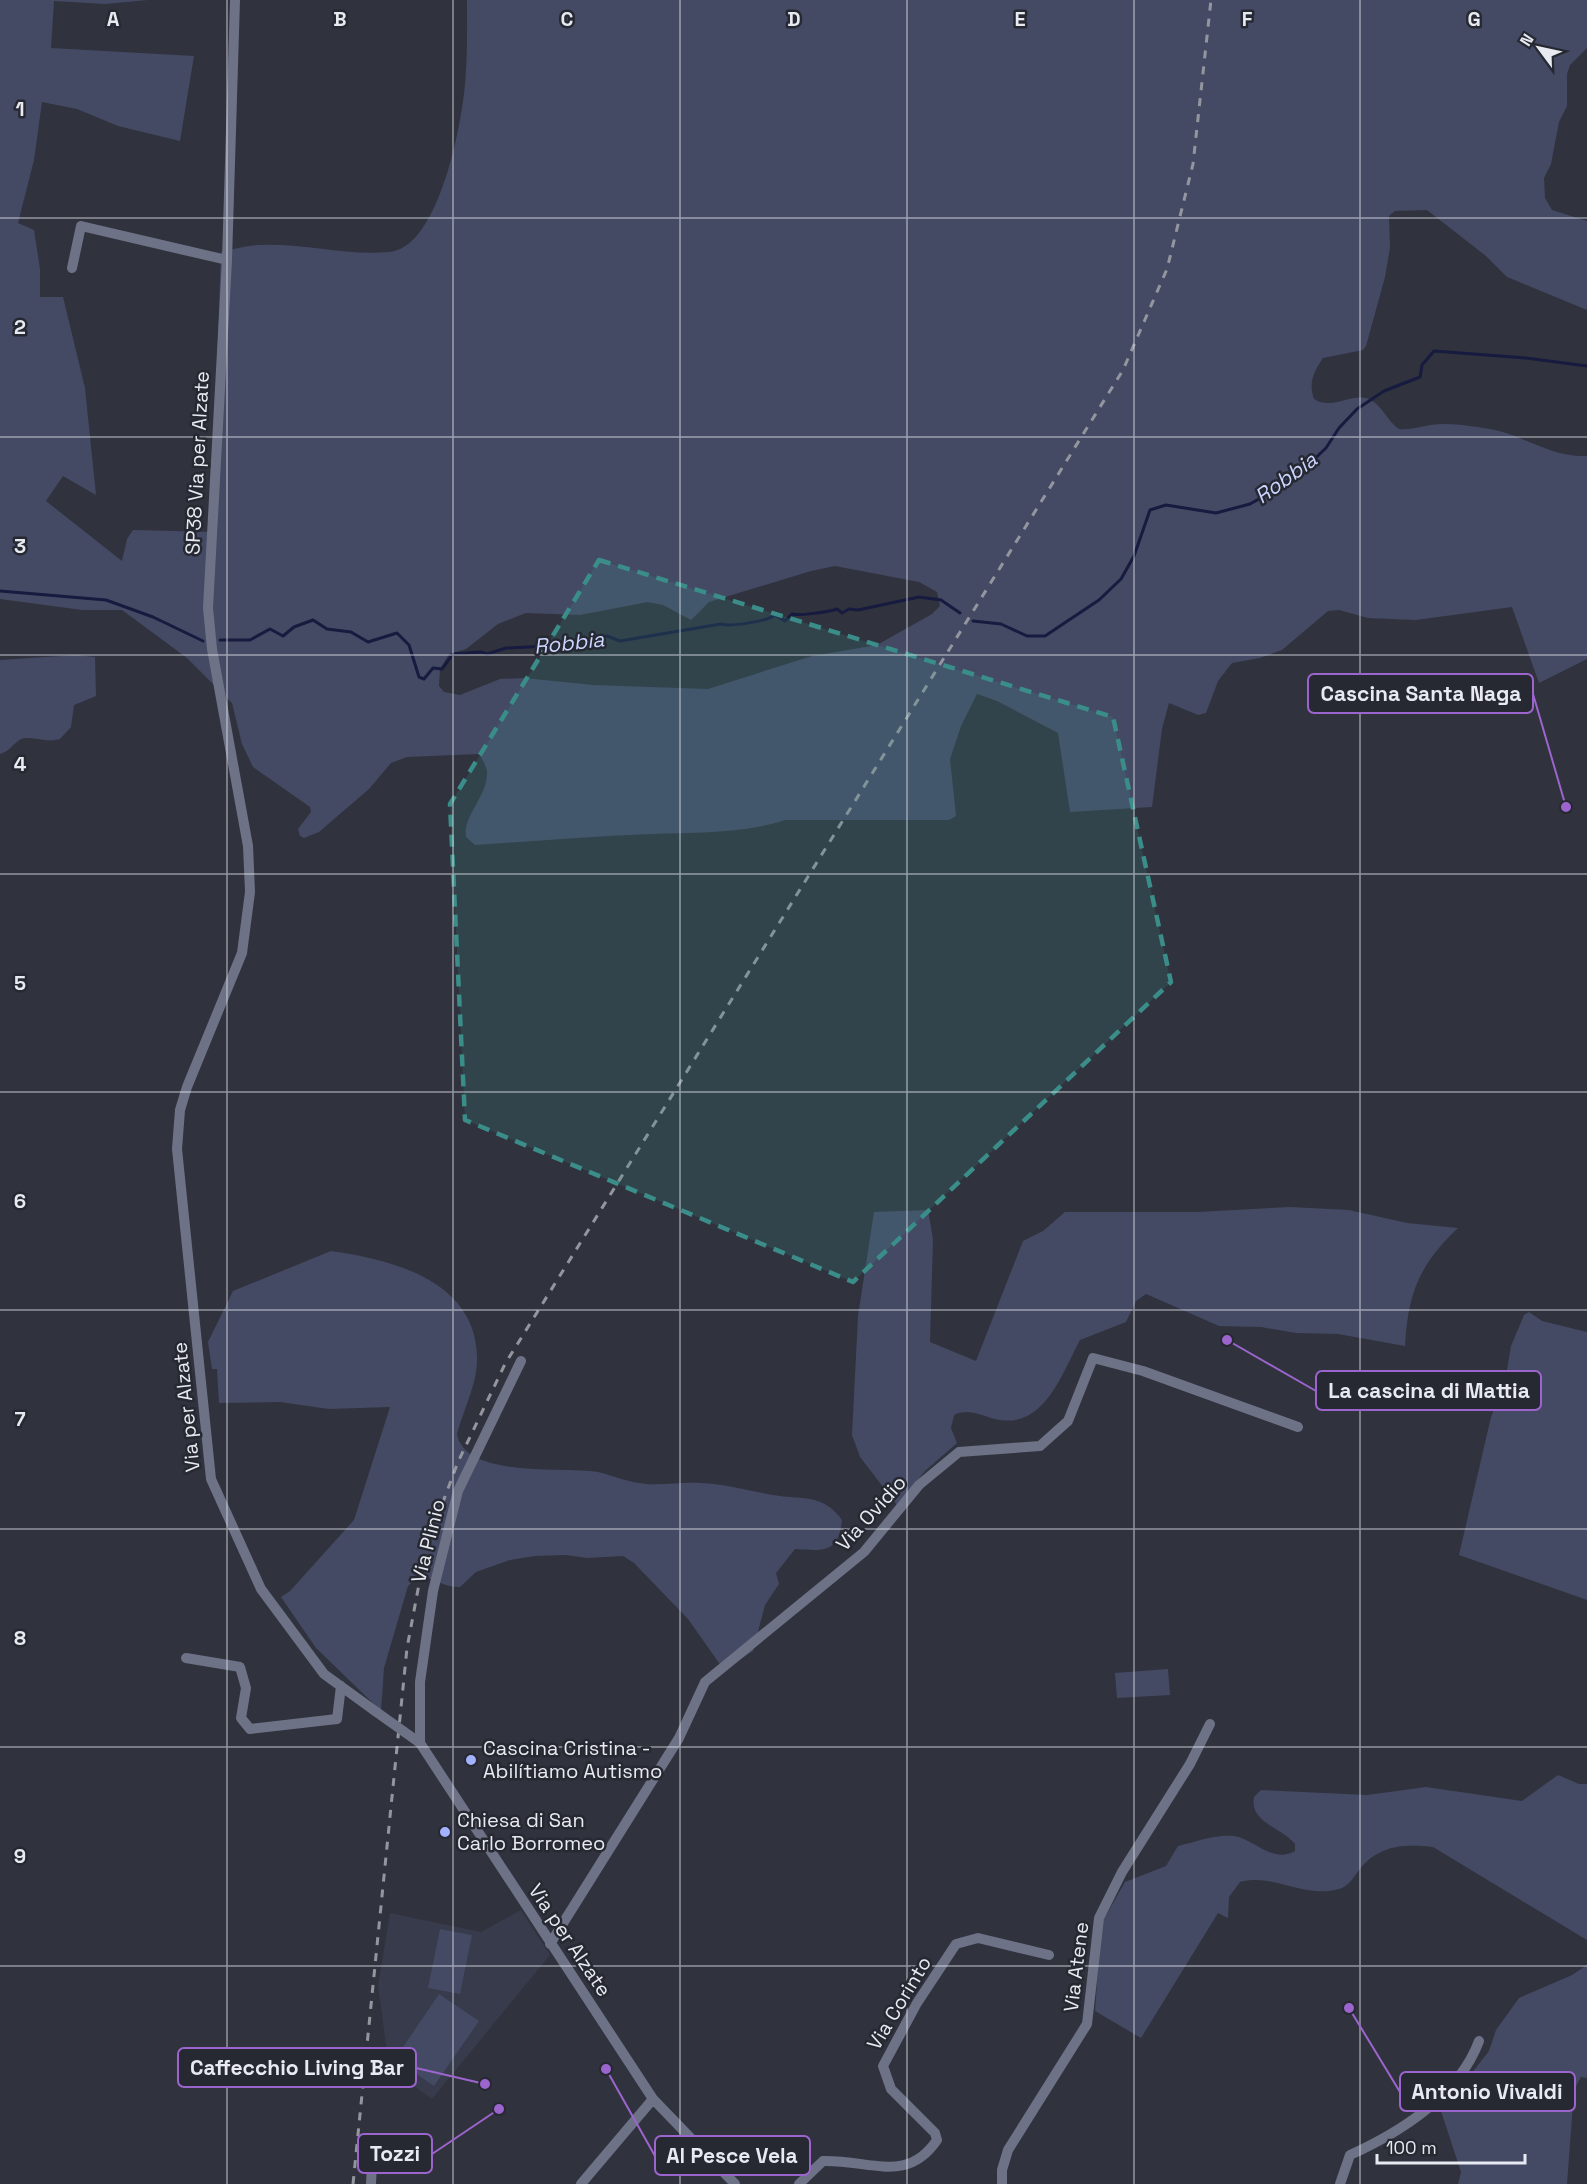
<svg xmlns="http://www.w3.org/2000/svg" width="1587" height="2184" viewBox="0 0 1587 2184" font-family="'Space Grotesk',sans-serif">
<style>
.built{fill:#373b4b}
.green{fill:#444a64;fill-rule:evenodd}
.lines{fill:none;stroke-linecap:round;stroke-linejoin:round}
.stream{stroke:#161b3f;stroke-width:3}
.minor{stroke:#6e7286;stroke-width:10}
.rail{stroke:#94969f;stroke-width:3;stroke-dasharray:8 8;stroke-linecap:butt}
.minor-bridge{stroke:#6e7286;stroke-width:10}
.marked{fill:#3a8d88;fill-opacity:0.2;stroke:#3a8d88;stroke-width:4.5;stroke-dasharray:12 8;stroke-linejoin:round}
.grid{fill:none;stroke:#e8eaf1;stroke-width:1.5;stroke-opacity:0.55}
.poi-dot{fill:#a2b2fd;stroke:#262832;stroke-width:2}
.labels{text-anchor:middle;stroke-width:5;stroke-linejoin:round;paint-order:stroke}
.street-label{font-size:20px;fill:#e8eaf1;stroke:#262832}
.poi-label{font-size:20px;fill:#e8eaf1;stroke:#262832;text-anchor:start}
.water-label{font-size:21px;font-style:italic;fill:#cbd5fe;stroke:#262832}
.grid-label{font-size:20px;text-anchor:middle;font-weight:bold;fill:#e8eaf1;stroke:#262832;stroke-width:5;stroke-linejoin:round;paint-order:stroke}
.leader{fill:none;stroke:#9c65ce;stroke-width:2}
.callout-dot{fill:#9c65ce;stroke:#262832;stroke-width:2}
.callout{fill:#262832;stroke:#9c65ce;stroke-width:2}
.callout-label{font-size:21px;text-anchor:middle;font-weight:bold;fill:#e8eaf1}
</style>
<rect width="100%" height="100%" fill="#30323d"/>
<path class="built" d="M521,1910L550,1955L432,2099L389,2068L378,1986L390,1913L481,1932Z"/>
<path class="green" d="M0,0H148L105,4L54,1L51,48L194,56L180,141L118,126L77,109L42,102L34,160L18,223L34,230L40,269V297H63L85,388L96,495L63,476L46,501L122,561L127,539L133,530L211,532L221,252C234,249 248,245 261,245C304,243 346,256 389,252C433,249 455,151 461,114C468,77 467,38 467,0H1587V48L1570,65L1567,74V106L1559,122L1551,164L1544,178L1545,198L1552,210L1587,221V310L1507,277L1486,256L1427,210L1395,211L1389,216L1390,248L1385,277L1366,346L1363,350L1323,358C1314,371 1308,383 1314,399C1333,411 1350,392 1369,399C1382,405 1387,421 1399,429C1410,430 1419,427 1430,425C1449,422 1471,426 1490,429C1524,435 1551,458 1587,456V659L1539,683L1512,607L1416,620L1368,618L1339,610L1328,611L1282,650L1260,658L1232,663L1218,681L1206,713L1198,715L1169,703L1162,729L1152,807L1070,812L1058,733L997,701L977,694L961,726L950,759L956,816L949,820H785C743,834 697,832 653,834C594,836 535,841 475,845L466,837C463,815 488,796 487,772C487,767 482,759 479,754L407,757L391,763L369,789L319,832L304,838L300,836L298,829L311,812L310,807L253,767L242,744L232,703L187,658L122,610H82L0,599ZM835,566L919,582L937,592L940,606L932,614L877,645L812,656L708,689L593,685L524,678L500,679L460,695L444,692L439,686L440,669L449,654L466,649L498,624L526,613L580,615L648,602L663,605L691,620L709,602L811,571Z
M76,655L95,657L96,696L74,705L71,727L60,739C47,743 37,737 25,738C16,739 11,751 0,754V660Z
M1290,1207L1349,1210L1407,1223L1458,1228C1419,1265 1408,1293 1405,1346L1338,1334L1296,1333L1261,1327L1219,1326L1146,1294L1136,1301L1126,1322L1080,1340C1062,1373 1044,1431 995,1419C980,1415 968,1408 954,1415L951,1428L957,1443L925,1471L897,1505L860,1457L852,1435L858,1316L874,1212L928,1210L933,1239L930,1342L976,1361L1023,1241L1043,1231L1065,1212H1198Z
M331,1251C395,1260 480,1282 477,1363C476,1386 463,1411 457,1434C465,1479 564,1466 598,1472C614,1476 630,1483 647,1484C665,1485 683,1482 701,1483C726,1484 749,1491 773,1495C801,1500 823,1493 842,1520C839,1553 824,1551 795,1549L776,1573L779,1584L765,1605L753,1651L724,1670L688,1619L634,1563L623,1556L587,1558L566,1555L535,1556L510,1560L476,1572L460,1587C444,1587 433,1579 419,1575L408,1586L384,1668L381,1711L316,1648L281,1597L290,1591L354,1520L390,1407L329,1409L280,1402L219,1403L217,1369H212L208,1342L233,1291Z
M1529,1312L1542,1321L1587,1332V1600L1459,1555L1491,1417L1505,1382L1511,1346L1524,1315Z
M1168,1669L1170,1695L1117,1698L1115,1673Z
M1558,1775L1579,1784H1587V1940L1433,1847C1403,1844 1379,1845 1359,1870C1353,1878 1349,1886 1339,1889C1304,1899 1274,1873 1240,1882L1229,1897L1228,1918L1218,1913L1141,2038L1095,2011L1101,1924L1125,1882L1166,1866L1178,1846C1195,1842 1216,1834 1234,1836C1255,1839 1272,1864 1295,1851V1844C1282,1827 1249,1823 1254,1797L1261,1790L1367,1795L1426,1787L1522,1801Z
M440,1929L472,1935L460,1994L428,1988Z
M1587,1965V2078L1581,2077L1574,2090L1567,2184H1458L1461,2172L1440,2108L1453,2097L1489,2051L1496,2030L1519,1998L1572,1975Z
M439,1994L479,2021L434,2086L395,2059Z"/>
<g class="lines">
<path class="stream" d="M0,591L106,600L153,617L203,641
M973,621L1001,624L1027,636H1045L1099,600L1121,579L1134,556L1150,510L1166,505L1216,513L1250,504L1277,489L1302,471L1326,448L1339,428L1357,409L1384,391L1420,377L1422,365L1434,351L1526,358L1587,366
M220,640H250L270,629L283,636L294,627L313,620L327,629L351,632L368,642L397,633L409,645L419,677L424,679L433,668L442,669L453,654L481,652L487,654L506,648L586,644L607,636L620,641L721,624C730,627 768,621 775,615L785,621L792,614C798,616 829,612 837,609L842,613L849,609L858,610L919,597L941,600L960,613"/>
<path class="minor" d="M235,0L227,260L208,608L212,649L248,846L250,892L242,953L187,1087L180,1110L177,1149L211,1479L261,1589L324,1674L375,1711
M72,268L81,226L227,260
M521,1361L458,1491L433,1591L420,1682V1743L653,2099L735,2184
M186,1658L240,1667L246,1688L241,1718L250,1729L337,1719L341,1686
M550,1944L679,1738L705,1682L864,1552L919,1485L959,1452L1040,1446L1068,1421L1093,1358L1143,1371L1298,1427
M371,2184L372,2164
M581,2184L653,2099
M799,2184L823,2161C872,2160 907,2184 937,2140L935,2133L891,2089L883,2066L917,2003L956,1944L978,1938L1049,1955
M1002,2184V2170L1008,2150L1087,2024L1099,1918L1122,1872L1190,1764L1210,1724
M1340,2184L1350,2155C1401,2132 1459,2095 1479,2041"/>
<path class="rail" d="M353,2184L407,1648L426,1547L458,1462L505,1364L1123,370L1167,269L1193,164L1211,0"/>
<path class="minor-bridge" d="M375,1711L420,1743"/>
</g>
<path class="marked" d="M599,560L1113,717L1171,982L853,1282L465,1120L450,804Z"/>
<path class="grid" d="M227,0V2184M453,0V2184M680,0V2184M907,0V2184M1134,0V2184M1360,0V2184M0,218H1587M0,437H1587M0,655H1587M0,874H1587M0,1092H1587M0,1310H1587M0,1529H1587M0,1747H1587M0,1966H1587"/>
<g class="poi-dot">
<circle cx="471" cy="1760" r="6"/>
<circle cx="445" cy="1832" r="6"/>
</g>
<g class="labels">
<g class="street-label">
<text transform="translate(197 463) rotate(-87)" y="7">SP38 Via per Alzate</text>
<text transform="translate(186 1407) rotate(-96)" y="7">Via per Alzate</text>
<text transform="translate(871 1513) rotate(-48)" y="7">Via Ovidio</text>
<text transform="translate(428 1541) rotate(-76)" y="7">Via Plinio</text>
<text transform="translate(570 1940) rotate(56)" y="7">Via per Alzate</text>
<text transform="translate(1076 1967) rotate(-83)" y="7">Via Atene</text>
<text transform="translate(899 2003) rotate(-59)" y="7">Via Corinto</text>
</g>
<g class="poi-label">
<text x="483" y="1755">Cascina Cristina -<tspan x="483" dy="23">Abilítiamo Autismo</tspan></text>
<text x="457" y="1827">Chiesa di San<tspan x="457" dy="23">Carlo Borromeo</tspan></text>
</g>
<g class="water-label">
<text transform="translate(1286 478) rotate(-36)" y="7">Robbia</text>
<text transform="translate(569 643) rotate(-6)" y="7">Robbia</text>
</g>
</g>
<g class="grid-label">
<text x="113" y="26">A</text>
<text x="340" y="26">B</text>
<text x="567" y="26">C</text>
<text x="794" y="26">D</text>
<text x="1020" y="26">E</text>
<text x="1247" y="26">F</text>
<text x="1474" y="26">G</text>
<text x="20" y="116">1</text>
<text x="20" y="334">2</text>
<text x="20" y="553">3</text>
<text x="20" y="771">4</text>
<text x="20" y="990">5</text>
<text x="20" y="1208">6</text>
<text x="20" y="1426">7</text>
<text x="20" y="1645">8</text>
<text x="20" y="1863">9</text>
</g>
<path class="leader" d="M1566 807L1533 694M1227 1340L1316 1391M485 2084L416 2068M1349 2008L1400 2092M499 2109L432 2154M606 2069L655 2156"/>
<g class="callout-dot">
<circle cx="1566" cy="807" r="6"/>
<circle cx="1227" cy="1340" r="6"/>
<circle cx="485" cy="2084" r="6"/>
<circle cx="1349" cy="2008" r="6"/>
<circle cx="499" cy="2109" r="6"/>
<circle cx="606" cy="2069" r="6"/>
</g>
<g class="callout">
<rect x="1308" y="674" width="225" height="39" rx="6"/>
<rect x="1316" y="1371" width="225" height="39" rx="6"/>
<rect x="178" y="2048" width="238" height="39" rx="6"/>
<rect x="1400" y="2072" width="175" height="39" rx="6"/>
<rect x="358" y="2134" width="74" height="39" rx="6"/>
<rect x="655" y="2136" width="155" height="39" rx="6"/>
</g>
<g class="callout-label">
<text x="1421" y="701">Cascina Santa Naga</text>
<text x="1429" y="1398">La cascina di Mattia</text>
<text x="297" y="2075">Caffecchio Living Bar</text>
<text x="1487" y="2099">Antonio Vivaldi</text>
<text x="395" y="2161">Tozzi</text>
<text x="732" y="2163">Al Pesce Vela</text>
</g>
<g transform="translate(1539 48) rotate(303)" stroke="#262832" stroke-width="4.5" paint-order="stroke">
<path d="M0-4.5L10 22L0 15L-10 22Z" fill="#e8eaf1"/>
<text y="-9" font-size="16" font-weight="bold" text-anchor="middle" fill="#e8eaf1">N</text>
</g>
<path d="M1377 2154v9h148v-9" fill="none" stroke="#e8eaf1" stroke-width="3"/>
<text x="1386" y="2154" font-size="18" fill="#e8eaf1" stroke="#262832" stroke-width="4.5" paint-order="stroke">100 m</text>
</svg>
